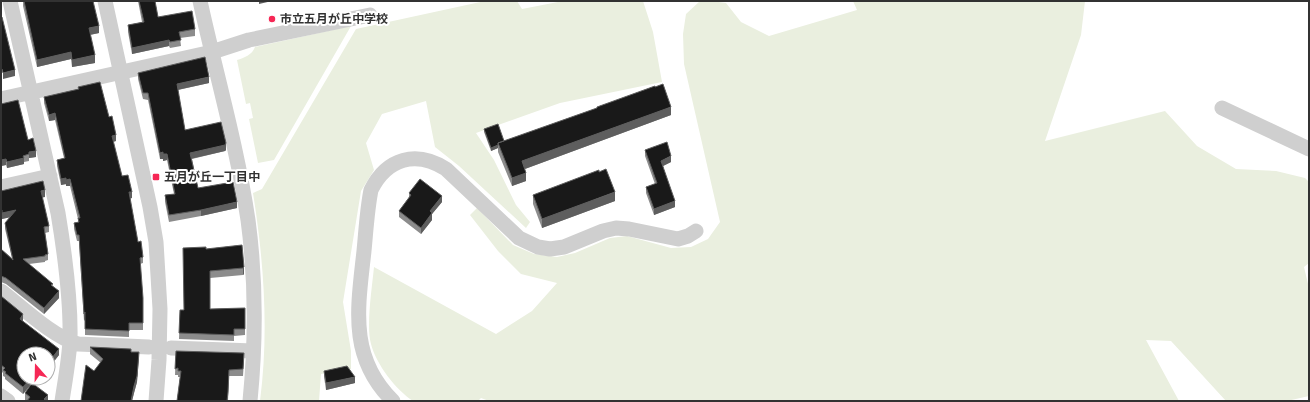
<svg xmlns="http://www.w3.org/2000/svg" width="1310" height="402" viewBox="0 0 1310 402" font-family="Signika,'Noto Sans JP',sans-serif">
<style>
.green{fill:#eaefdf}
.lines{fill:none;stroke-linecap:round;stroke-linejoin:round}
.minor{stroke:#cfcfcf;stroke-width:15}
.wall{fill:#8c8c8c}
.shaded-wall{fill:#5e5e5e}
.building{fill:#191919;stroke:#5e5e5e}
.poi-dot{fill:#f62755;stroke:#fff;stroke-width:1.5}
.labels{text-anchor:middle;stroke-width:4;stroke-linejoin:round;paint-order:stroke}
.poi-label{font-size:12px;font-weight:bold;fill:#323232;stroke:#fff;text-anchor:start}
</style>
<rect width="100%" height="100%" fill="#fff"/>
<path class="green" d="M485,1H517L522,9L563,1H643L653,32L662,82L560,103L476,133L494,160L516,205L530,222L526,228L459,166L435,147L426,101L382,114L366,143L374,170L361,191L343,302L351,351V369L321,374L319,401H260C269,332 264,262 253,193L262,189L356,29Z
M700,1H711L726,3L741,22L769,36L857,10L853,1H1085L1081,35L1045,141L1165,111L1197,146L1236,169L1276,171L1305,178L1309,182V263L1304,267L1309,288V396L1287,401H1226L1171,341L1146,340L1179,401H489L481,398L478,401H413C396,390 376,364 371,344C366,326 372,288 374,267L496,334L532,311L557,283L521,274L498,251L470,215L477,208L513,245L534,254L557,257L575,253L610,238L627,236L671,248L691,247L708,239L720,222L684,64L683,34L686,14Z
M351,26L274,160L258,163L249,119L253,118L250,103L246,104L237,60C244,58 252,55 255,47Z"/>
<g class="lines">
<path class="minor" d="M10,1L58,213C65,255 71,298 70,340C69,360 65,381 62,401
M105,1L150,207L156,242L160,309L159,360L156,401
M200,1C216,74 237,146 248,220C256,280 256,340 250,401
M1,99L212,52L249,40L370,15
M1222,108L1309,149
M1,187L50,176
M1,291C22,307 53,337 78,344L149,347
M171,348L253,351
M1,396L8,401
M393,401C348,357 358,307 364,251C366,231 367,210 371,190C387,158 416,150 446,169L519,238L538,247L550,249L564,247L603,231L616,228L629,229L678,239L688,236L696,231"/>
</g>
<path class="wall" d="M23,1H93L99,33L90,35L95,63L72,67L71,59L37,67L23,6Z
M138,1H155L158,17L195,29V36L180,38L181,46L170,48L169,46L132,54L128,32V25L142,22Z
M138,73L209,83L178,90L185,130L226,150L225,151L192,159L198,188L237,208L201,216L169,222L165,202V195L174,194L167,160L163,161V159H160L148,100L143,99L138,79Z
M78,87L109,117L116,141L113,142L122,176L132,198H130L138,242L143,257V263L140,264L143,298V330H129V337L85,335V319L84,321L79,241H77L74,229V223L78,222V219L70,186H66V184L61,185L57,166V160L64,158L55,120L49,121L44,103V97L78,89Z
M655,87L671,115L525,169L526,181L512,186L498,152V148L491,151L484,132V129L504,141L597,108V107Z
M1,104L28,140L36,157L29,158V161L24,162V164L7,168L6,165L1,166Z
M645,150L671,162L663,166L675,207L654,215L646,193V187L655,184L645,156Z
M1,191L45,197H42L49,226V232L45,233L48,254V260L45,261V262L29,264L53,286L59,298L44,314L6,284L1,282V249L12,258L5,229V223L10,217L2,219Z
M409,193L442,202L432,214V220L421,234L399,217V211L409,197Z
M533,195L615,201L542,228L533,204Z
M242,245L244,274L243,275L210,278V309L245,308V335L234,336V341L179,339L180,310H184L206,249Z
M1,296L23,320V321L59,355L48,369V354L24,378H36L23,394L5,379V377L3,376V373L1,371Z
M90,347L131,352L139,358L137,382L134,393L132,401H81L94,371L101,363L90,354Z
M176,351L244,360L243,376H229L228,401H177L180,377H178V375H175Z
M324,371L355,383L326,390L324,377Z
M25,393L48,401H26L25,400Z"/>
<path class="shaded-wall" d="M259,1H272L259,4Z
M99,26V33L89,35V28Z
M169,40V46L132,54V48Z
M71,52V59L37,67V60Z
M95,55V63L72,67V60Z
M1,69H2V75L1,76Z
M15,70V76L3,79V73Z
M209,77V83L177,90V84Z
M671,107V115L522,170V161Z
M55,113V120L49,121V115Z
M116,135V141L112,142V136Z
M226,143V150L225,151L190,159V153Z
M498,145V148L491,151V148Z
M36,151V157L29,158V152Z
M163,152V159H160V153Z
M163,154H167V160L163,161Z
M671,156V162L661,167V161Z
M24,158V164L7,168V162Z
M6,159V165L1,166V160Z
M526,173V181L512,186V178Z
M66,178V184L61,185V179Z
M70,179V186H66V180Z
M45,190V197L41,198V191Z
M129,192H132V198L129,199Z
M615,192V201L542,228V219Z
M442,196V202L432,214V220L421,234V228L430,211Z
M675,201V207L654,215V209Z
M237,202V208L201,216V210Z
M16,210V216L2,219V213Z
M244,267V274L243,275V268Z
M59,291V298L44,314V308Z
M85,312V319L84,321V314Z
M23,314V320L20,325V319Z
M59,349V355L48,369V363Z
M139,352L137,382L134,393L132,401H131Z
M355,377V383L326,390V383Z
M31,378H36L23,394V387Z
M48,395V401H44V399Z"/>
<path class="building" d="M24,1H93L99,26L89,28L95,55L72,60L71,52L37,60Z
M139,1H155L158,17L192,11L195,29L179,32L181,40L170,42L169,40L132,48L128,25L144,22Z
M1,17H2L15,70L3,73L2,69H1Z
M205,57L209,77L177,84L185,130L221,122L226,143L225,145L190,153L198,188L233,182L237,202L201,210L169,215L165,195L175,194L167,154H163V152L160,153L148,93H143L138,73Z
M100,82L109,117L112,116L116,135L112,136L122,176L128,175L132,192H129L138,242L141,241L143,257L140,258L143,298V323H129V331L85,329V312L84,314L79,235H77L74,223L79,222L78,218H80L70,179L66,180V178L61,179L57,160L65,158L55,113L49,115L44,97L79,89L78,87Z
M663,84L671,107L522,161L526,173L512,178L498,143L597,108V107L655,86V87Z
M18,100L28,140L33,138L36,151L29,152V154L23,156L24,158L7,162L6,159L1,160V104Z
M498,124L504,141L498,143V145L491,148L484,129Z
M667,142L671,156L661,161L675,201L654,209L646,187L657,183L645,150Z
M606,169L615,192L542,219L533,195L599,170V172Z
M420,179L442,196L430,211L432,213L421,228L399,211L411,195L409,193Z
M43,181L45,190L41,191L49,226L44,227L48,254L45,255V256L23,259L53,284L51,285L59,291L44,308L6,278L1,276V249L13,260L5,223L16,210L2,213V210L1,211V191Z
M242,245L244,267L243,268L210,271V309L245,308V329H234V335L179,333L180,310H184L183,248L206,247V249Z
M1,296L23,314L20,319L59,349L48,363V354H24V378H31L23,387L5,373L6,372L3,370L5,368L1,365Z
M90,347L131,349V352H139L137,376L134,386L131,401H81L86,365L94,371L103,359Z
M176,351L244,353L243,369L229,370L228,392L227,401H177L181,371H178V368L175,369Z
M347,366L355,377L326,383L324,371Z
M32,383L48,395L44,399L46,401H27L30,397L25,393Z"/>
<g class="poi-dot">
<circle cx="272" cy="19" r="4"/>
<rect x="152" y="173" width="8" height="8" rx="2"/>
</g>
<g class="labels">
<g class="poi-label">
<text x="280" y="23">市立五月が丘中学校</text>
<text x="164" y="181">五月が丘一丁目中</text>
</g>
</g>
<rect width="1310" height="402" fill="none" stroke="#323232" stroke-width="4"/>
<g transform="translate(36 366) rotate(340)"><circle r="19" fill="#ffffff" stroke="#adadad"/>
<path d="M0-3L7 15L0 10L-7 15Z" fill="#f62755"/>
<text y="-6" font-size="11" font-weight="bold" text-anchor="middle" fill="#323232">N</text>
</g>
</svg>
